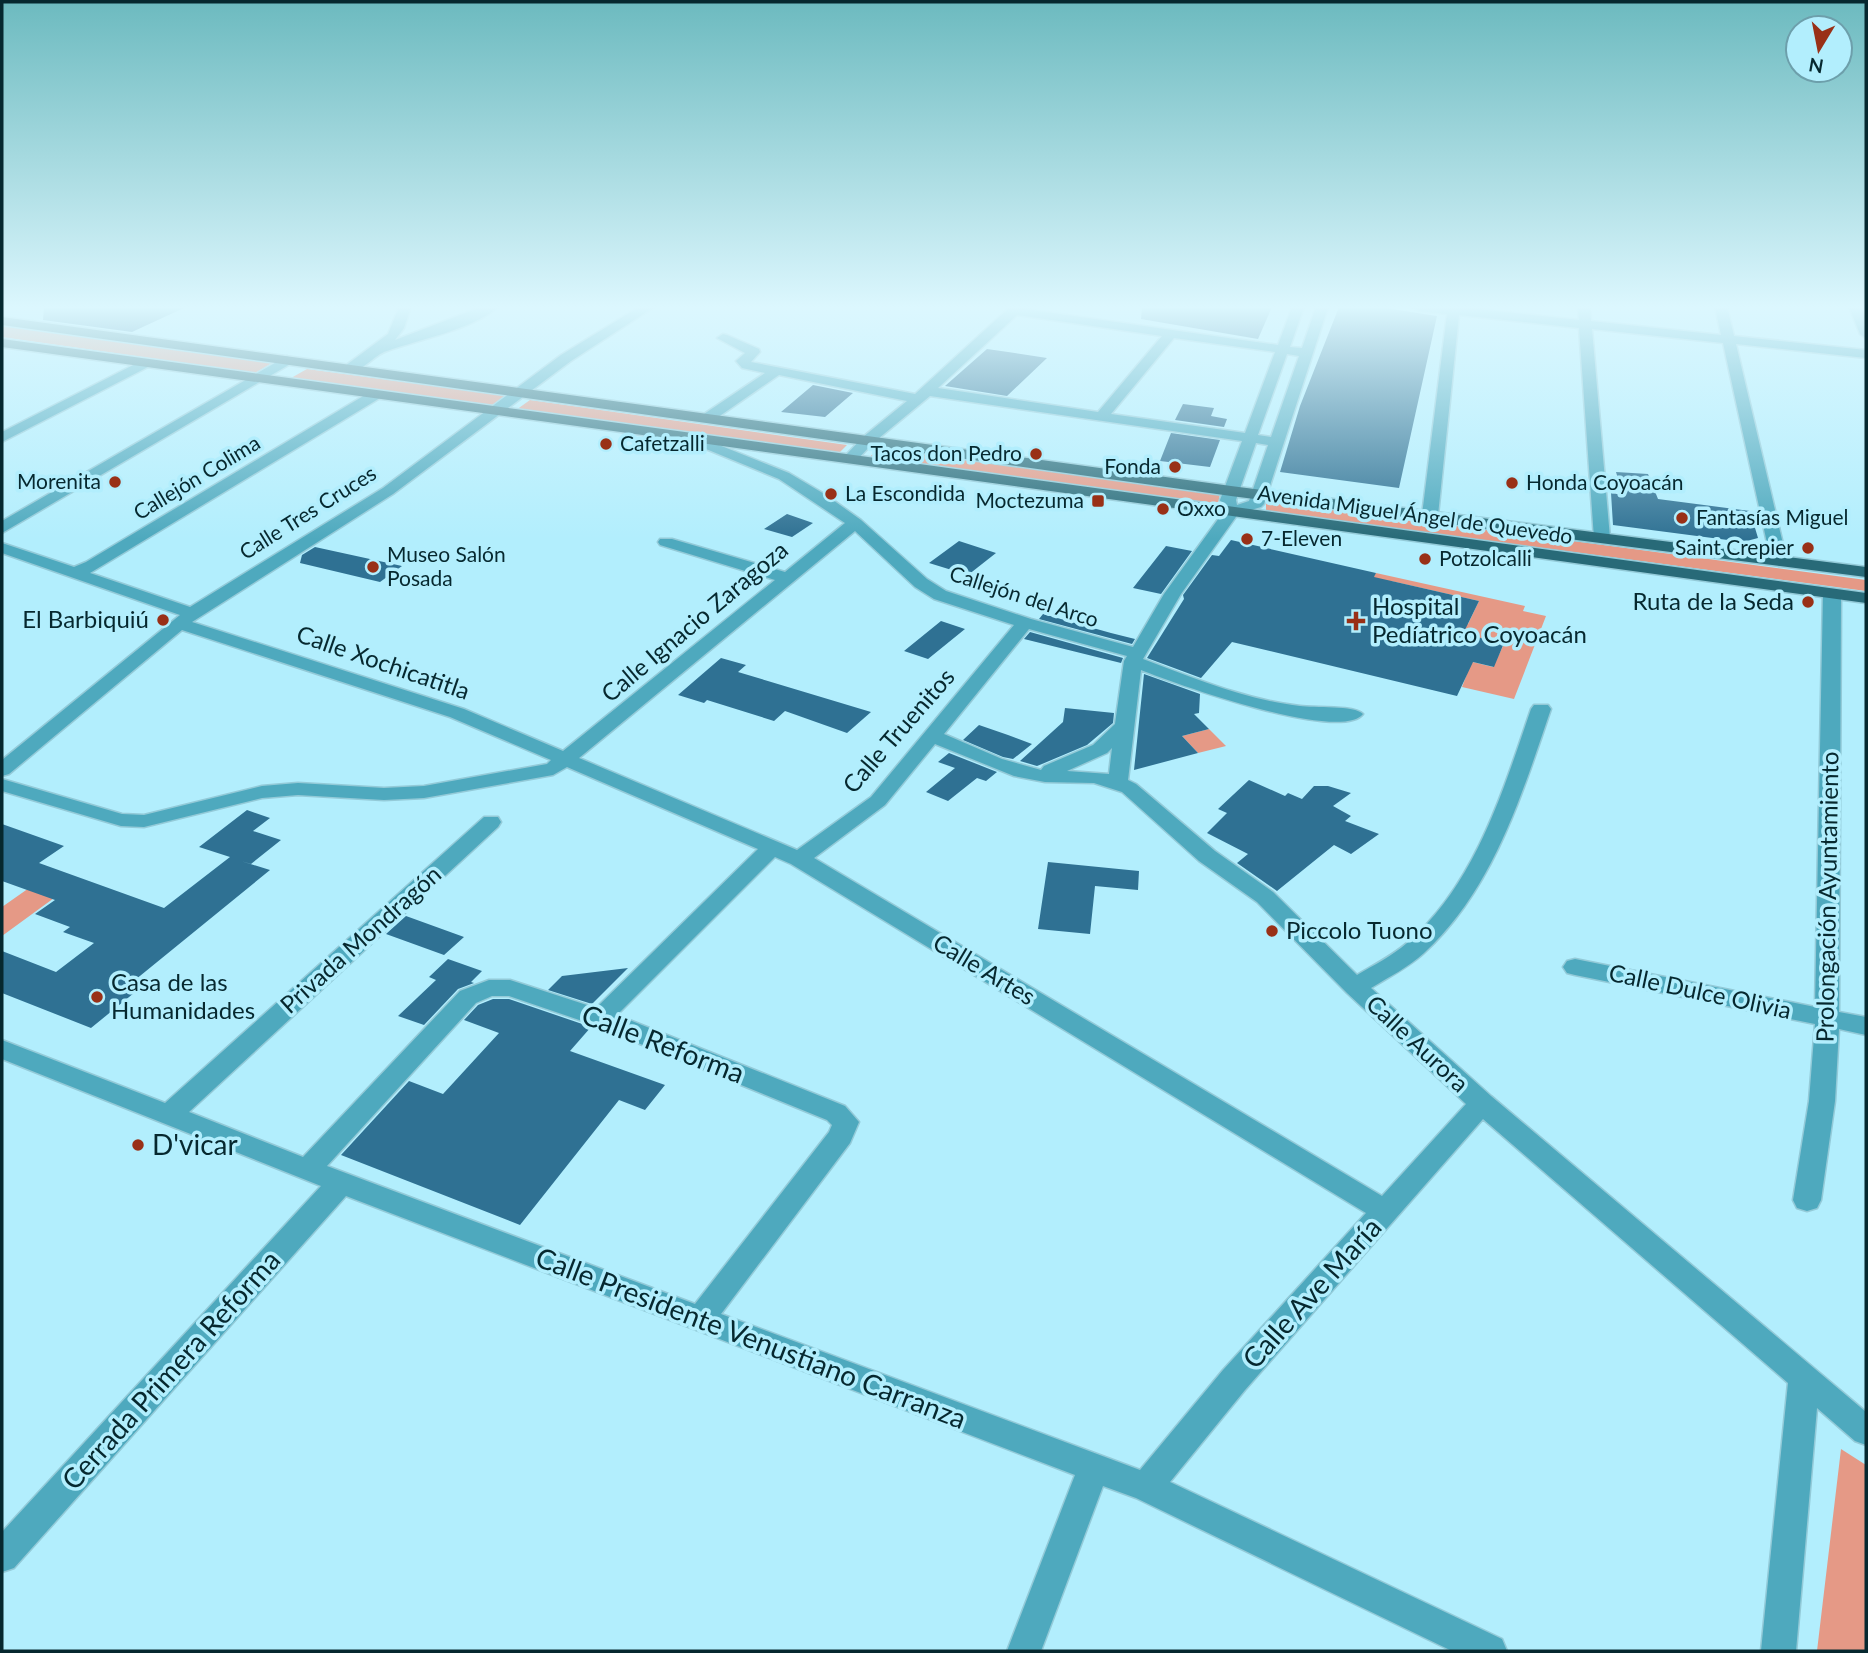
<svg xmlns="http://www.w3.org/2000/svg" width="1868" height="1653" viewBox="0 0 1868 1653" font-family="Lato,sans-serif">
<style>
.green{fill:#e59986}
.building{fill:#2f7193}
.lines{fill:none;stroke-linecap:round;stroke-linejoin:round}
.minor-casing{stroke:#93cad8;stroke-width:3}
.major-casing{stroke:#93cad8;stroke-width:3}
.minor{fill:#4ea9be;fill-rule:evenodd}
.major{fill:#286a78;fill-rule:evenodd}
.poi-dot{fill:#993017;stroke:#b2eefd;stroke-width:2.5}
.labels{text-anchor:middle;stroke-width:7;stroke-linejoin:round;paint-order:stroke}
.far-poi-label{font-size:21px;fill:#06282f;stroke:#b2eefd;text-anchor:start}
.far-street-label{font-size:21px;fill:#06282f;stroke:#b2eefd}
.poi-label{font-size:24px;fill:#06282f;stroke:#b2eefd;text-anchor:start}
.street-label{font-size:24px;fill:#06282f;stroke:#b2eefd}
.near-street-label{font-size:28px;fill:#06282f;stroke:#b2eefd}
.near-poi-label{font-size:28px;fill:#06282f;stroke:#b2eefd;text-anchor:start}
</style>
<rect width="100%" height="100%" fill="#b2eefd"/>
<path class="green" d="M2,325L272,363L255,373L2,337Z
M307,369L509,396L493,407L291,378Z
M530,400L847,445L839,453L516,410Z
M879,447L1220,494L1218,504L870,457Z
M1266,500L1866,580V591L1266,511Z
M1376,573L1525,606L1523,611L1546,616L1514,699L1462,687L1467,674L1363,635L1493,667L1504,644L1384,615L1390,605L1468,624L1479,601L1391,581L1356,606Z
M1209,729L1226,746L1198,753L1182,736Z
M39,881L65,890L2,936V907Z
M1841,1449L1866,1465V1651H1817Z"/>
<path class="building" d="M44,307H186L132,332L43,320Z
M1142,307H1272L1258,339L1141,319Z
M1339,307H1379L1437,316L1399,488L1280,472L1300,406Z
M987,349L1008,352L1047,358L1007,396L945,386Z
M813,385L853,393L825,417L781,412Z
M1183,404L1214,408L1211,416L1227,419L1224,427L1175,420Z
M1171,433L1220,440L1210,467L1160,461Z
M1616,472L1648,474L1658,499L1750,511L1758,538L1743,542L1613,525L1611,493L1623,495Z
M787,514L813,523L792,537L764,529Z
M1231,540L1376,573L1374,577L1479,601L1463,634L1504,643L1494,667L1473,662L1457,696L1232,642L1201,678L1147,658L1184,599L1183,595L1212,555L1219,556Z
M959,541L996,553L968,575L929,563Z
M1166,546L1192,551L1161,594L1133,588Z
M315,547L402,566L380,582L300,563L302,555Z
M1043,614L1111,633L1135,639L1132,644L1039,619Z
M941,621L965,629L928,659L904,651Z
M1030,632L1123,658L1121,663L1024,639Z
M721,658L746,665L738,672L871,712L847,733L785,711L774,721L707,700L704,703L678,695Z
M1144,674L1200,694L1199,713L1194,714L1209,729L1182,736L1198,753L1134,770Z
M1065,708L1114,713L1113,723L1087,745L1042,764L1037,766L1020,761L1063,722Z
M979,725L1008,735L1032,744L1013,759L1003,757L963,740Z
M949,753L997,772L986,781L977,778L948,801L926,792L955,768L938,762Z
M1249,780L1285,796L1288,793L1302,799L1314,786H1328L1351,793L1333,806L1351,816L1345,821L1379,834L1351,854L1334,845L1277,891L1237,863L1248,854L1207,833L1227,813L1218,809Z
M247,810L270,818L253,831L281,840L251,864L241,861L270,870L135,980L145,984L91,1028L2,993V951L56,972L94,943L63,932L70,927L35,914L55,900L2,881V824L64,846L39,863L164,908L230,857L199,847Z
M1048,862L1139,871L1138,890L1095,886L1090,934L1038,929Z
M406,916L464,937L444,955L386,934Z
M448,959L482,971L471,982L474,983L458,989L424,1025L398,1016L436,980L429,977Z
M628,968L592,1004L548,990L562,976Z
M493,999H509L591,1027L570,1051L665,1085L645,1110L619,1100L520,1225L341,1155L409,1081L443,1094L499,1033L464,1020L478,1005Z"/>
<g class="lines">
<defs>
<path id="minor" d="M399,307H411L404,328L395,340L481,307H498C471,330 421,339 387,351C373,355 361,375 345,372V366L388,334Z
M639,307H654L571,361L393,494L192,622L464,709L563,751L775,580L660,545L658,542L660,539H672L785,572L845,523L779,479L689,442L687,439L689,436L694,435L789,473L826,495L861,520L927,579L946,591L1031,619L1133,647L1164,594L1224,511L1220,500L1242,441L930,396L873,443L855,462H845L843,459L845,456L863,437L907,401L779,375L711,422H701V416L765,373L742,368L736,361L745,353L717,338L723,334L727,335L759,349L760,352L751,362L915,394L1010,307L1278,345L1292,307H1304L1290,347L1302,348L1316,307H1328L1264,504L1261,507L1238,514L1181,594L1143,659C1194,678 1246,700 1300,706C1313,708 1355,705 1363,714C1340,743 1173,683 1141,670L1128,780L1136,784L1215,851L1273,892L1357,975C1374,965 1392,956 1407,943C1475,885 1503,791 1531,709L1534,705H1548L1551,709C1522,794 1493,890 1424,953C1409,967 1389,977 1371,988L1491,1096L1866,1412V1445L1855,1441L1817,1408L1796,1651H1761L1788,1383L1483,1119L1245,1390L1170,1482L1502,1639L1507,1651H1452L1136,1498L1103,1486L1041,1651H1007L1075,1475L346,1196L14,1568L2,1572V1532L321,1186L2,1059V1040L165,1103L484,817H498L501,822L498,827L189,1112L303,1157L460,991L489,980H510L596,1008L758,849L567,767L553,775L424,798L384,800L298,795L262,798L144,827L121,826L2,791V779L122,814L144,815L262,786L298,783L384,788L424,786L547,764L551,760L450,717L182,630L9,774L2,776V760L180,615L2,553V543L74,567L86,562L370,392H380V398L90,573L190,607L383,488L561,355ZM1017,315L1162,336L1098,412L938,388ZM1174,338L1275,352L1245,433L1111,414ZM1287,354L1299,356L1271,437L1258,435ZM1256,443L1268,445L1249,501L1237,505L1236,500ZM855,531L915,587L934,599L1014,625L871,797L797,850L579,758ZM1029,629L1127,656L1124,661L1115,724L1093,745L1044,766L1041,770L1002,759L944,734ZM935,744L1014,776L1045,782L1094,783L1122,792L1199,861L1257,902L1347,993L1466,1104L1382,1196L814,858L885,805ZM1112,748L1109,774L1067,771L1107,753ZM775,857L791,864L1366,1213L1223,1370L1140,1470L721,1314L850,1143L859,1122L845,1106L617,1015ZM492,996H509L591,1024L827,1120L832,1125L829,1132L695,1304L327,1166L476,1003Z
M1413,307H1460L1579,320L1578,307H1590L1591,321L1721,335L1715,307H1727L1734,336L1866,350V358L1736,344L1787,561L1779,566L1771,561L1723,343L1592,329L1610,538L1602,543L1594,538L1579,328L1459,315L1438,515L1436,518H1424L1422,515L1447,314L1419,311Z
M1849,307H1861L1866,319V338L1860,334Z
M287,356L294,360L292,363L2,533V521Z
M143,360L148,361V367L2,442V432Z
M1832,589L1841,594L1839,1012L1866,1017V1035L1839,1029L1835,1101L1821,1200L1817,1208L1807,1211L1797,1208L1793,1200L1809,1101L1815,1024L1575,975L1567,973L1563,967L1567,961L1575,959L1815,1007L1823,594Z"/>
<path id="major" d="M2,317L1231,486L1866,567V577L1231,496L2,325Z
M2,339L1866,593V603L2,347Z"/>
</defs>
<use href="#minor" class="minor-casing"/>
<use href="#major" class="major-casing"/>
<use href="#minor" class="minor"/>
<use href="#major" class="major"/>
</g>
<linearGradient id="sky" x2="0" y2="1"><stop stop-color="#6cbabf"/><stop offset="0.57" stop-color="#dcf7fe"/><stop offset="1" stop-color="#dcf7fe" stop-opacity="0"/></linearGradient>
<rect width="1868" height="539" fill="url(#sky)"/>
<g class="poi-dot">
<circle cx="606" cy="444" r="7"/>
<circle cx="1036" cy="454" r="7"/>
<circle cx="1175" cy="467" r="7"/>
<circle cx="115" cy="482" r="7"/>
<circle cx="1512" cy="483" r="7"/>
<circle cx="831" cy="494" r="7"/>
<rect x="1091" y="494" width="14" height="14" rx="3.5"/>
<circle cx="1163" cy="509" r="7"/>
<circle cx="1682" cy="518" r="7"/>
<circle cx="1247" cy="539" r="7"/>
<circle cx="1808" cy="548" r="7"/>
<circle cx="1425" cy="559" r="7"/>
<circle cx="373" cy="567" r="7"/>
<circle cx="1808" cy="602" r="7"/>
<circle cx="163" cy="620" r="7"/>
<path d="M1352.5 610.5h7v7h7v7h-7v7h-7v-7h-7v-7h7z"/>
<circle cx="1272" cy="931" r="7"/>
<circle cx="97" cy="997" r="7"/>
<circle cx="138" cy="1145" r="7"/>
</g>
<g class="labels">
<g class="far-poi-label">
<text x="620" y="451">Cafetzalli</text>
<text x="1022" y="461" text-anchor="end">Tacos don Pedro</text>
<text x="1161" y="474" text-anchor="end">Fonda</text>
<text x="101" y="489" text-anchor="end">Morenita</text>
<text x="1526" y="490">Honda Coyoacán</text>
<text x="845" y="501">La Escondida</text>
<text x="1084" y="508" text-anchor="end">Moctezuma</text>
<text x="1177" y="516">Oxxo</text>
<text x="1696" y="525">Fantasías Miguel</text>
<text x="1261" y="546">7-Eleven</text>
<text x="1794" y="555" text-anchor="end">Saint Crepier</text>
<text x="387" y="562">Museo Salón<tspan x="387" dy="24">Posada</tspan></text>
<text x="1439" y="566">Potzolcalli</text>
</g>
<g class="far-street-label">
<text transform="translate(197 478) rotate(-31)" y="7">Callejón Colima</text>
<text transform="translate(308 513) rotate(-32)" y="7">Calle Tres Cruces</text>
<text transform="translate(1415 515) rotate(8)" y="7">Avenida Miguel Ángel de Quevedo</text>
<text transform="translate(1024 597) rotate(18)" y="7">Callejón del Arco</text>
</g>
<g class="poi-label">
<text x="1794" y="610" text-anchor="end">Ruta de la Seda</text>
<text x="1372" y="615">Hospital<tspan x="1372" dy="28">Pedíatrico Coyoacán</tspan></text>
<text x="149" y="628" text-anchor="end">El Barbiquiú</text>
<text x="1286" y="939">Piccolo Tuono</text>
<text x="111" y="991">Casa de las<tspan x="111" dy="28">Humanidades</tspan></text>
</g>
<g class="street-label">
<text transform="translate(695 622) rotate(-40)" y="8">Calle Ignacio Zaragoza</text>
<text transform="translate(383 663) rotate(19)" y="8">Calle Xochicatitla</text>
<text transform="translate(899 731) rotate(-49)" y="8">Calle Truenitos</text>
<text transform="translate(1828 897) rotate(-89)" y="8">Prolongación Ayuntamiento</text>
<text transform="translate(361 940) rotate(-42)" y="8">Privada Mondragón</text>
<text transform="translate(984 970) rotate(31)" y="8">Calle Artes</text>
<text transform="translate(1700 992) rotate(12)" y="8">Calle Dulce Olivia</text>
<text transform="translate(1417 1044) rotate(43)" y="8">Calle Aurora</text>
</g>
<g class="near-street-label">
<text transform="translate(663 1044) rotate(21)" y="10">Calle Reforma</text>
<text transform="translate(1312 1293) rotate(-48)" y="10">Calle Ave María</text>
<text transform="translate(751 1338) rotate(21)" y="10">Calle Presidente Venustiano Carranza</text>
<text transform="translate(171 1370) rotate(-48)" y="10">Cerrada Primera Reforma</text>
</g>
<g class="near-poi-label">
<text x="152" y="1155">D'vicar</text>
</g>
</g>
<rect width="1868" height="1653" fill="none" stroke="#06282f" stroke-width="7"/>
<g transform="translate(1819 49) rotate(190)"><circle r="33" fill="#b2eefd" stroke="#6d9fab" stroke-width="2"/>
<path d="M0-5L12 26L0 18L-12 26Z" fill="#993017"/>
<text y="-10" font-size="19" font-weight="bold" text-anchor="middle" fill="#06282f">N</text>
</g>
</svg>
